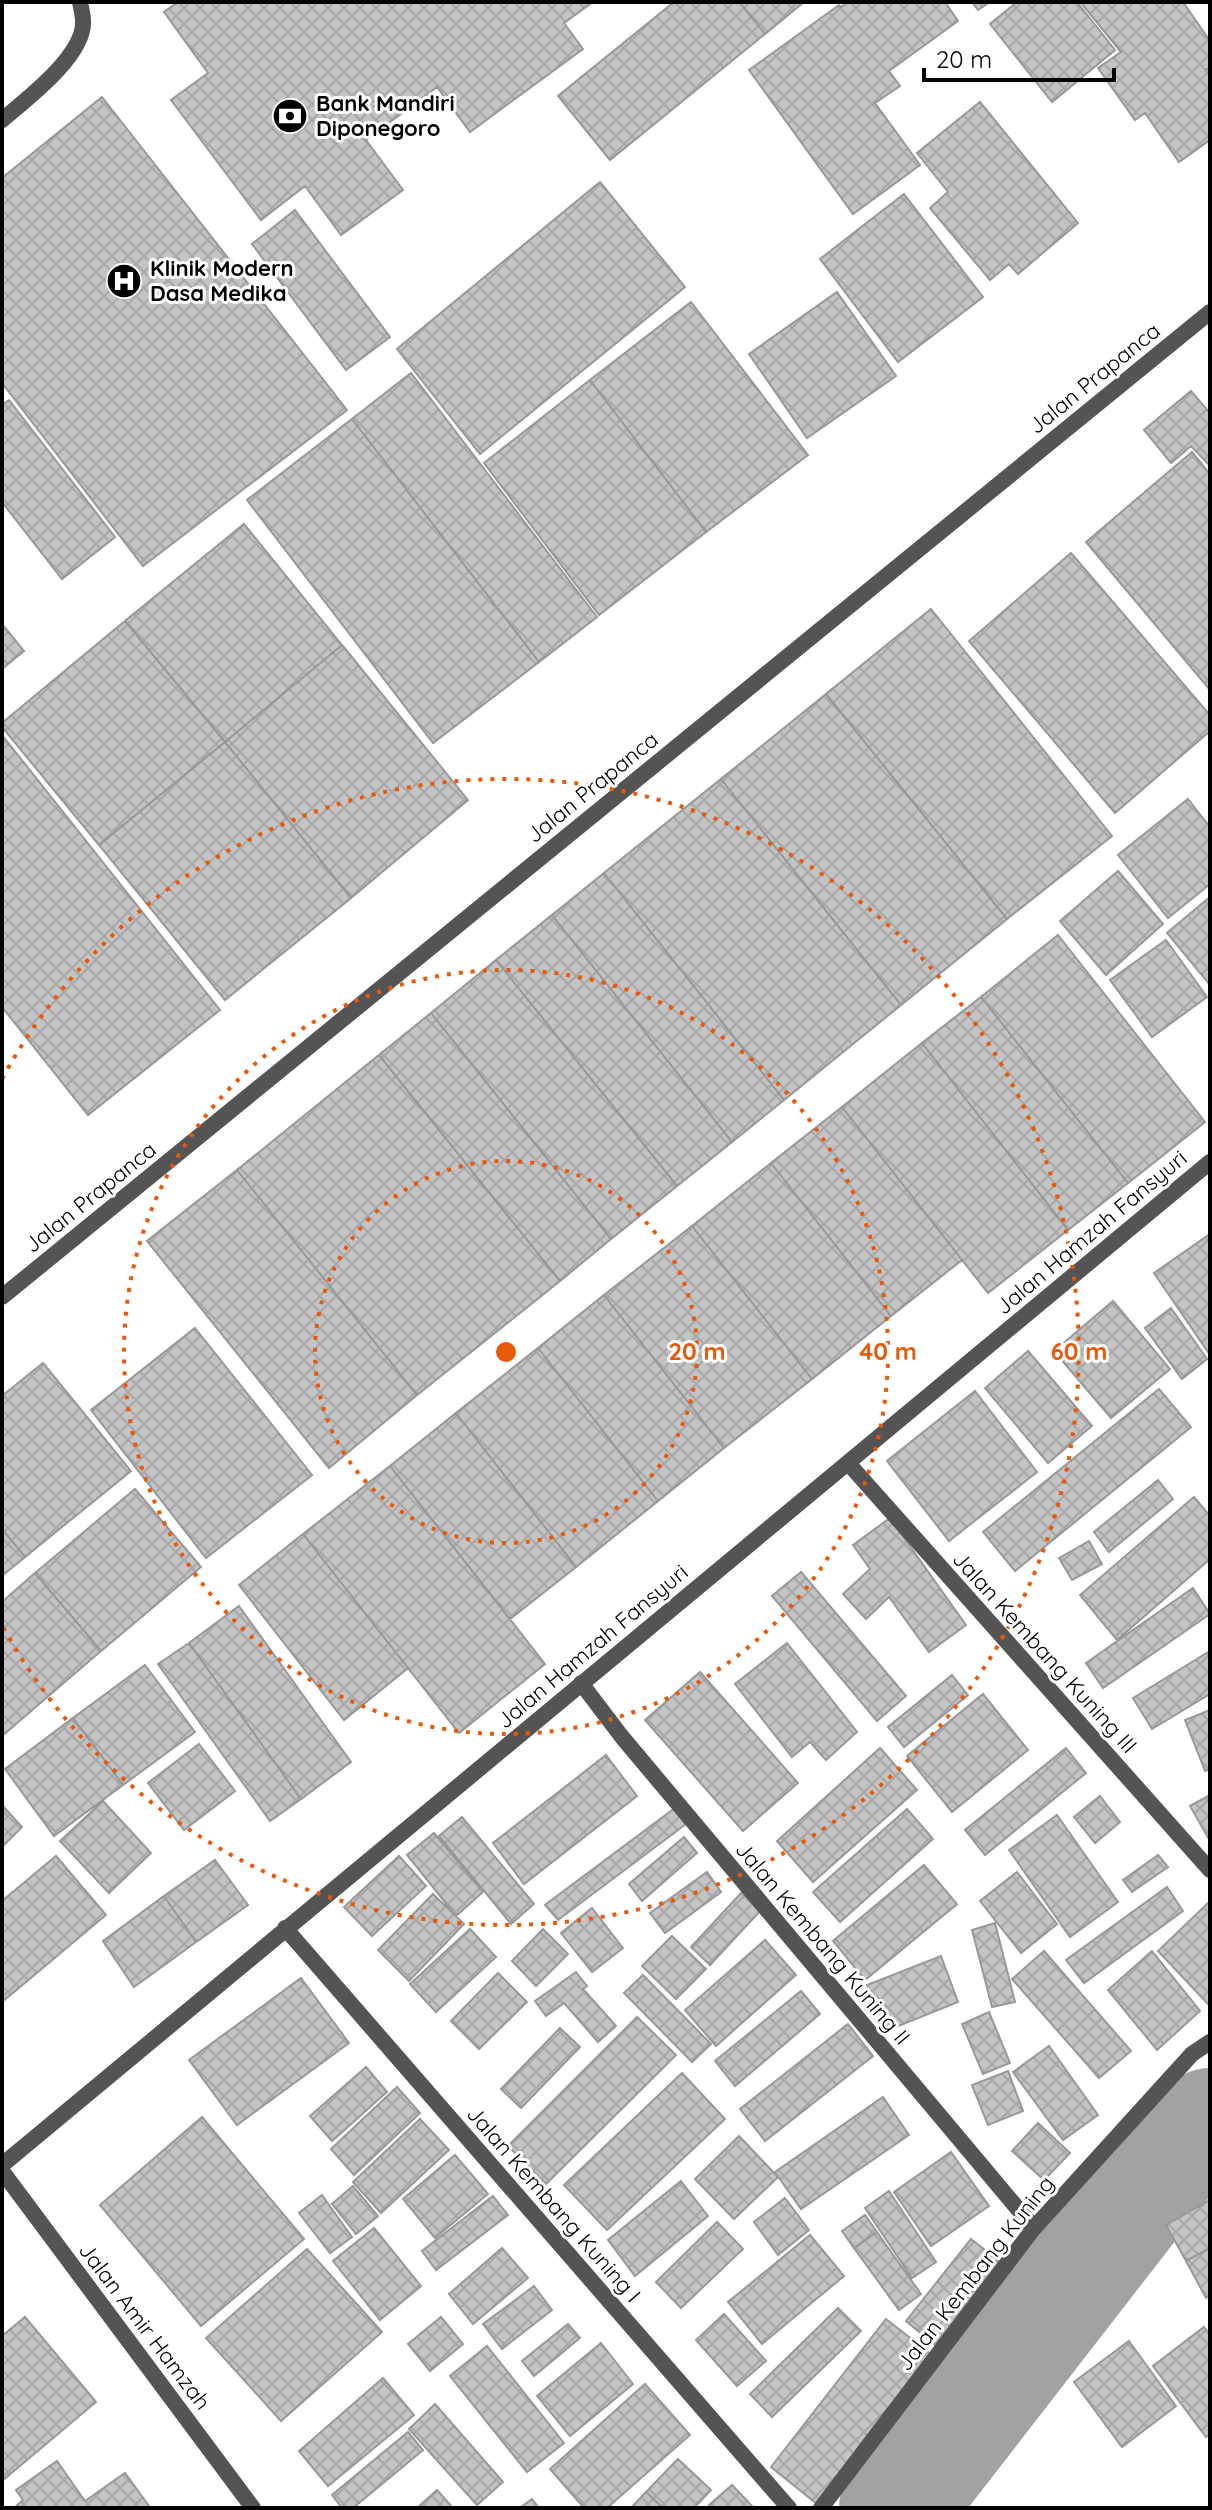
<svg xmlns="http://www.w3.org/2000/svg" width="1212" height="2510" viewBox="0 0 1212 2510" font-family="Quicksand,sans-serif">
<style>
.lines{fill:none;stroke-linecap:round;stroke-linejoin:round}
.river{stroke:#a2a2a2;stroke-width:114}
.building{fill:url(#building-cross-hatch);stroke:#989898;stroke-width:2}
.lane{stroke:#545454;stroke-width:16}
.street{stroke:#545454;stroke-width:16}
.ring{fill:none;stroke:#e8590c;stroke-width:4;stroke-dasharray:4 8}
.labels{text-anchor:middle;stroke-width:6;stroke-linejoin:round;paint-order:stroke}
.poi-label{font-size:22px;font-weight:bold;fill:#000;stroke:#fff;text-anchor:start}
.street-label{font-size:22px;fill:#000;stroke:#fff}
.centre{fill:#e8590c;stroke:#fff;stroke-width:4}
.ring-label{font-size:24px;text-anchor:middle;font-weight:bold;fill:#e8590c;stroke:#fff;stroke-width:6;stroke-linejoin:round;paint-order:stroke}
</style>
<defs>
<pattern id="building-cross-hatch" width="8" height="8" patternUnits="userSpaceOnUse" patternTransform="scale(2)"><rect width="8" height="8" fill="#c4c4c4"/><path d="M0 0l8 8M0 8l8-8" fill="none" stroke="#a7a7a7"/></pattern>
</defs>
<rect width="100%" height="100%" fill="#fff"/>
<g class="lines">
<path class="river" d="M896,2508L1172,2152L1210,2125"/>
</g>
<path class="building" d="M178,2H593L564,23L583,49L470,132L437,87L366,140L403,190L341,235L305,186L261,220L171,100L208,73L164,12Z
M674,2H739L765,34L610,160L558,96Z
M739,2H804L765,34Z
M849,2H945L958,21L889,71L900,86L875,103L920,165L853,214L749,70L839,5L841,7Z
M972,2H990L978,10Z
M1017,2H1077L1115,50L1052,102L990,24Z
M1084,2H1183L1210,41V68L1206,70L1210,77V140L1179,162L1145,113L1135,120L1098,68L1121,52L1082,4Z
M102,97L347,410L143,566L2,383V178Z
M980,102L1078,223L1018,274L1009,264L990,280L930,208L948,192L917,153Z
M600,182L685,287L480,454L397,349Z
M904,194L983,297L898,362L820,259Z
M295,210L390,337L346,370L252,244Z
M837,292L896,376L807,438L749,354Z
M691,302L808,455L706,532L590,380Z
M411,373L597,617L539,662L352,419Z
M590,380L706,532L599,615L484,463Z
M1191,391L1210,413V466L1191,446L1171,463L1144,430Z
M9,400L115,537L62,579L2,502V405Z
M352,419L539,662L433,743L247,500Z
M1192,452L1210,474V690L1086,542Z
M244,524L342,645L225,742L125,621Z
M1071,553L1210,715V731L1115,813L969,641Z
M931,609L1112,836L1007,919L826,694Z
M125,621L225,742L99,845L2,727V723Z
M2,624L24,651L2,669Z
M342,645L468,800L351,898L225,742Z
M826,694L1007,919L901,1005L721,779Z
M2,735L220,1010L88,1115L2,1007Z
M225,742L351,898L225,1000L99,845Z
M721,779L901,1005L784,1100L604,873Z
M1188,799L1210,827V884L1168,918L1118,855Z
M1118,871L1163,924L1106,975L1060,921Z
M604,873L784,1100L732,1142L552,915Z
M1210,897V985L1167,933Z
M552,915L732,1142L677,1186L496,960Z
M1058,935L1205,1122L1128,1183L981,997Z
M1166,940L1207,997L1152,1037L1110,980Z
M496,960L677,1186L611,1239L431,1013Z
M981,997L1128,1183L1068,1230L922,1043Z
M431,1013L611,1239L560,1281L379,1055Z
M922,1043L1068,1230L988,1293L842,1107Z
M379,1055L560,1281L417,1395L237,1170Z
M842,1107L962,1260L891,1316L771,1163Z
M771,1163L891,1316L812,1379L692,1226Z
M237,1170L417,1395L329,1468L147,1241Z
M692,1226L812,1379L724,1448L604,1295Z
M1210,1234V1355L1154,1273Z
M604,1295L724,1448L658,1501L538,1348Z
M1113,1301L1170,1369L1111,1418L1054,1351Z
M1171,1308L1207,1359L1182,1379L1145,1328Z
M195,1328L312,1475L206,1558L91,1410Z
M538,1348L658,1501L576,1567L456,1413Z
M1028,1351L1092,1426L1048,1463L985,1388Z
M43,1363L131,1471L25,1557L2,1529V1396Z
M1159,1389L1191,1427L1015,1571L983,1532Z
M975,1391L1037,1472L949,1541L887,1461Z
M456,1413L576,1567L510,1619L390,1466Z
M390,1466L545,1664L459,1733L303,1534Z
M1158,1480L1173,1499L1109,1552L1094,1532Z
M135,1489L201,1567L101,1651L35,1573Z
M1194,1497L1210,1516V1559L1117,1640L1080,1595Z
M890,1518L966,1625L929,1652L889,1597L866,1619L843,1594L870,1569L853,1545Z
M2,1529L25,1557L2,1576Z
M303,1534L408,1668L344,1720L239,1585Z
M1089,1541L1102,1564L1072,1580L1059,1558Z
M801,1572L906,1696L877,1721L772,1596Z
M35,1573L101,1651L2,1736V1602Z
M1193,1588L1210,1614L1103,1688L1086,1663Z
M239,1606L351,1762L301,1799L189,1643Z
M189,1643L301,1799L270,1821L158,1664Z
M787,1643L857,1732L826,1760L810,1742L792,1757L735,1684Z
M1210,1651V1694L1152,1729L1133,1698Z
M145,1665L195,1732L123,1785L73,1718Z
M700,1672L798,1783L743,1831L645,1720Z
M952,1675L968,1695L904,1747L888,1727Z
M983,1694L1028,1750L952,1812L907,1756Z
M1210,1710V1769L1205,1771L1185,1720Z
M73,1718L123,1785L54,1836L5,1769Z
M199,1744L235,1791L184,1830L148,1783Z
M880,1748L917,1790L813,1882L777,1841Z
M1066,1748L1086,1773L985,1855L965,1830Z
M606,1755L637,1796L524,1884L493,1843Z
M1210,1795V1841L1190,1806Z
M1100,1796L1120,1822L1095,1843L1074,1817Z
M103,1801L151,1853L109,1893L60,1841Z
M2,1805L22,1827L2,1847Z
M675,1808L686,1824L558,1920L545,1905Z
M907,1809L933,1839L840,1922L813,1892Z
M1057,1815L1118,1902L1070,1937L1009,1850Z
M462,1817L534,1904L511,1924L439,1836Z
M434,1833L483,1892L456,1916L407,1855Z
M684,1837L697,1853L642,1901L629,1884Z
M1158,1855L1168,1867L1132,1892L1123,1880Z
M56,1856L106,1915L2,2002V1901Z
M399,1856L426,1886L372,1936L344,1907Z
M215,1860L248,1905L196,1942L164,1896Z
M924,1865L957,1904L865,1980L833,1941Z
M707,1872L721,1892L665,1933L650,1913Z
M1017,1872L1057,1924L1021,1953L980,1901Z
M1167,1887L1183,1911L1084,1983L1066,1960Z
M742,1892L761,1910L710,1965L691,1947Z
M433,1894L464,1924L409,1981L378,1950Z
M164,1896L196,1942L134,1987L103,1941Z
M1210,1901V2002L1208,2004L1158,1951Z
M592,1908L623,1948L592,1972L561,1933Z
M995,1923L1015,2002L992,2007L972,1930Z
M470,1929L496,1957L436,2012L410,1984Z
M543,1929L568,1954L536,1986L512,1961Z
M672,1936L706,1969L676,1999L642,1966Z
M765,1940L796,1975L716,2046L685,2010Z
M1044,1951L1131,2051L1099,2078L1012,1979Z
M1152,1951L1200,2011L1157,2050L1108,1990Z
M941,1956L958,2002L886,2031L867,1985Z
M576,1972L587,1986L583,1989L616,2026L598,2042L564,2003L546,2016L535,2001Z
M498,1973L527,2002L479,2049L451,2021Z
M643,1975L711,2044L692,2062L624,1993Z
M301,1978L349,2043L237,2125L189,2060Z
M801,1991L820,2014L735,2086L715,2061Z
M989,2012L1010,2063L983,2074L962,2024Z
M637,2017L676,2055L546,2184L508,2146Z
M848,2024L873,2056L765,2141L740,2109Z
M560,2028L580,2047L521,2108L501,2089Z
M1049,2046L1098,2115L1063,2140L1013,2072Z
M366,2067L387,2092L332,2141L310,2116Z
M1008,2071L1023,2111L988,2125L972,2085Z
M682,2073L725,2119L607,2230L564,2185Z
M397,2087L420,2113L354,2175L331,2149Z
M883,2097L909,2135L801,2209L775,2172Z
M202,2117L304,2239L201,2326L100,2205Z
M420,2119L449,2150L381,2213L353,2182Z
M1038,2123L1070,2153L1044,2180L1012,2151Z
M739,2136L778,2177L734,2219L695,2179Z
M951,2152L989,2206L931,2246L894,2192Z
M455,2155L488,2194L435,2238L403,2199Z
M681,2181L708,2216L635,2276L608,2240Z
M353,2186L378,2216L356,2234L332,2204Z
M889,2191L936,2262L912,2278L865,2208Z
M322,2195L352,2237L330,2253L299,2213Z
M493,2196L508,2215L436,2270L422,2251Z
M785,2198L809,2230L778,2255L754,2222Z
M1210,2200V2248L1186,2261L1166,2225Z
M865,2215L877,2232L854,2248L842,2231Z
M717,2222L743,2249L681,2308L656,2282Z
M374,2228L421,2286L380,2320L333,2261Z
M877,2232L921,2294L899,2310L854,2248Z
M810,2235L844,2276L762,2344L728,2302Z
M971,2239L1000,2262L935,2345L906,2321Z
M502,2248L528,2278L473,2324L449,2294Z
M1210,2248V2296L1206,2298L1186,2261Z
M307,2249L382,2332L281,2421L206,2338Z
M534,2286L552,2310L502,2349L483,2324Z
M838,2308L861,2331L772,2417L750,2394Z
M724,2314L766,2361L737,2386L696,2340Z
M25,2317L96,2402L2,2481V2336Z
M441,2317L463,2344L430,2371L408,2344Z
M886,2319L932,2355L817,2504L771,2467Z
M568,2324L580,2338L534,2376L522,2361Z
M1204,2327L1210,2335V2434L1206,2437L1153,2366Z
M1129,2341L1176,2406L1122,2447L1074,2382Z
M601,2343L633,2384L570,2436L537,2396Z
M487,2346L564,2443L527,2472L450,2376Z
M383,2378L414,2415L328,2486L299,2451Z
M645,2384L690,2435L607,2508H584L550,2469Z
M435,2404L503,2482L477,2505L409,2429Z
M408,2432L423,2450L353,2508H342L332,2495Z
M678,2459L711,2490L694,2508H663L646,2492Z
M57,2461L85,2501L125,2473L149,2506L146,2508H14L23,2500L16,2490Z
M732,2485L754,2508H712L709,2505Z
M437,2490L453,2508H417Z
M646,2492L663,2508H631Z
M532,2499L539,2508H520Z"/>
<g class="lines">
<path class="lane" d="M2,120C27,99 85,55 83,21C83,15 81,8 80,2"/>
<path class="street" d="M2,1297L1210,312
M848,1463L1210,1870
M581,1683L622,1737L1034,2228
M285,1928L789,2508
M2,2165L1210,1162
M2,2171L253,2508
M821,2508L1034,2228L1192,2054L1210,2042"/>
</g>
<g class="ring">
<circle cx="506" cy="1352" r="191"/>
<circle cx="506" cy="1352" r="382"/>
<path d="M2 1079A573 573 0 1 1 2 1625"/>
</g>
<defs>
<symbol id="bank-disc" viewBox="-11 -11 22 22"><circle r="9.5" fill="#000" stroke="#fff"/><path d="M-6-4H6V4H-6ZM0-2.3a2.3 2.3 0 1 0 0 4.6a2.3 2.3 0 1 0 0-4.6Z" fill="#fff"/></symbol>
<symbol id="hospital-disc" viewBox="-11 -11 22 22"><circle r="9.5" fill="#000" stroke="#fff"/><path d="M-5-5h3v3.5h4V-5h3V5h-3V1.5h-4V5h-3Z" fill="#fff"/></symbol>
</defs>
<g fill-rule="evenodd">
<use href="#bank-disc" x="270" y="96" width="40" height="40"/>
<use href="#hospital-disc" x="104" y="261" width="40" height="40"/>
</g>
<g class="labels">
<g class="poi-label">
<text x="316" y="111">Bank Mandiri<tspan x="316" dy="25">Diponegoro</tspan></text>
<text x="150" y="276">Klinik Modern<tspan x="150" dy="25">Dasa Medika</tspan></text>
</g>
<g class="street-label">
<text transform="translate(1094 378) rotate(-39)" y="8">Jalan Prapanca</text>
<text transform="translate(592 787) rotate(-39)" y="8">Jalan Prapanca</text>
<text transform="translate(90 1197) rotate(-39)" y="8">Jalan Prapanca</text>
<text transform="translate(1091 1232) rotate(-40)" y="8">Jalan Hamzah Fansyuri</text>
<text transform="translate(592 1646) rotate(-40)" y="8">Jalan Hamzah Fansyuri</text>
<text transform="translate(1045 1652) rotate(48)" y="8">Jalan Kembang Kuning III</text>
<text transform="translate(823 1943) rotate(50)" y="8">Jalan Kembang Kuning II</text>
<text transform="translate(554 2204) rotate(49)" y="8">Jalan Kembang Kuning I</text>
<text transform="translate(975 2273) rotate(-52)" y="8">Jalan Kembang Kuning</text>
<text transform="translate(145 2326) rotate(53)" y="8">Jalan Amir Hamzah</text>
</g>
</g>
<circle cx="506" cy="1352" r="12" class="centre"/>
<g class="ring-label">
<text x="697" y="1360">20 m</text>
<text x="888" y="1360">40 m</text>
<text x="1079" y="1360">60 m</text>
</g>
<rect width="1212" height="2510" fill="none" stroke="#000000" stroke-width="8"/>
<path d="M924 68v12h190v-12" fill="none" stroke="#000000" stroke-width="4"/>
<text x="936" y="68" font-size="24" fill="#000000" stroke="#ffffff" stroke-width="6" paint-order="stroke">20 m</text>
</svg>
